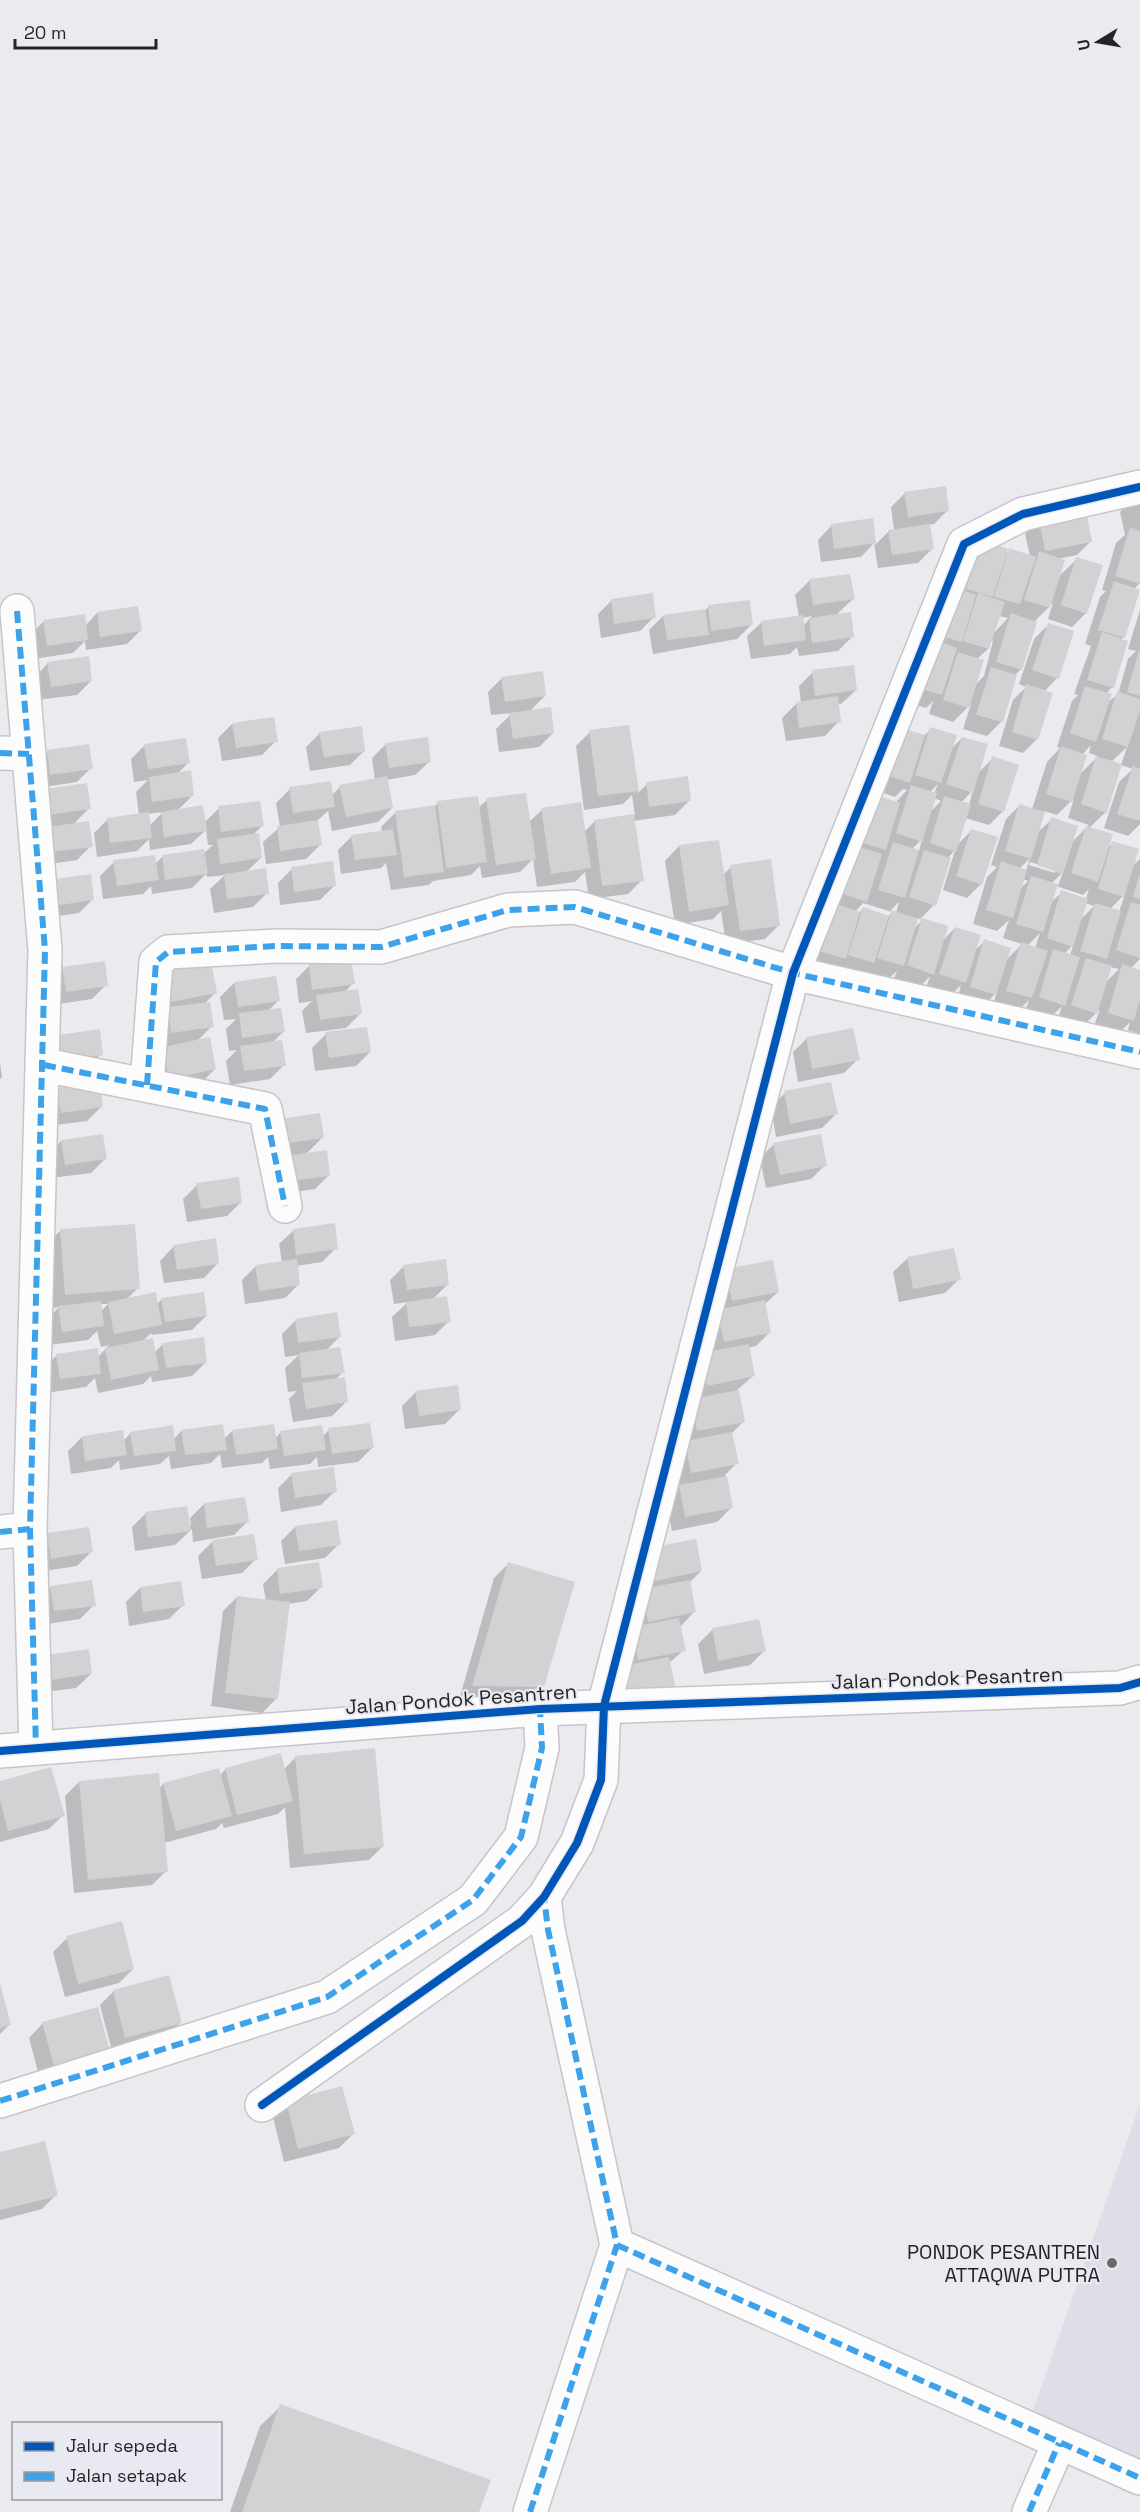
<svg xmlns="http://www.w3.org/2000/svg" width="1140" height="2512" viewBox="0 0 1140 2512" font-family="'Space Grotesk',sans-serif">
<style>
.built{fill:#dedee8}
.shadow{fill:#0003;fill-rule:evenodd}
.building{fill:#d2d2d5}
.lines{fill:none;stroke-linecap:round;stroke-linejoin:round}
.minor-casing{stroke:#c6c6ca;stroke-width:36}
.tertiary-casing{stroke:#c6c6ca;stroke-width:36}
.minor{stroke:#fcfcfd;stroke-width:33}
.tertiary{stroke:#fcfcfd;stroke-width:33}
.quiet{stroke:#3ea2eb;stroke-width:6;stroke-dasharray:12 6;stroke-linecap:butt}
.cycleway-casing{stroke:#e9e9f1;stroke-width:11}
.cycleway{stroke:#0057b8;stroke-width:8}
.poi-dot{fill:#6a6a6d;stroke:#e9e9f1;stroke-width:2}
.labels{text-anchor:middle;stroke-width:4.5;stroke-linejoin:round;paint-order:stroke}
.street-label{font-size:20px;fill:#242427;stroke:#e9e9f1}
.poi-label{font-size:20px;fill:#242427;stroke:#e9e9f1;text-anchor:end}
</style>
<rect width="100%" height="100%" fill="#ebebef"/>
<path class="built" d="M1140,2104V2465L1029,2422Z"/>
<path class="shadow" d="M905,493L948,510L934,524L928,525L932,549L918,563L878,568L874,543L861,557L821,562L818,540L832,525L872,520L875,545L889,531L894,530L891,507Z
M1140,497V583L1134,589L1123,637L1121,640L1112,687L1106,694L1107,703L1118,694L1128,659L1136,651L1128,649L1140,610V824L1128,836L1104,828L1119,782L1133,769L1121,765L1127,747L1111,762L1106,812L1089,828L1106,849L1113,843L1131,867L1140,859V959L1130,969L1140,972V1034L1128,1030L1130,1022L1118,1034L1094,1026L1100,1009L1082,1027L1058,1019L1062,1006L1049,1019L1025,1011L1029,1000L1017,1012L993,1005L997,992L981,1008L957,1001L961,985L950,996L926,988L930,976L919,988L894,979L897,971L888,979L864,972L859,976L806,965L842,861L907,790L903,789L895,797L870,788L931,729L950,750L962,738L977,774L993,758L1003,811L989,825L965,818L957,845L971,831L981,884L967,898L943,890L955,850L947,859L934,905L920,919L946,927L942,941L955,928L974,951L985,941L1006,960L1022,944L1003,938L1009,920L997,931L973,924L987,877L997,867L991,865L1006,819L1020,805L1032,809L1047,762L1060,748L1057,747L1072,701L1078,695L1074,694L1091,646L1085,644L1100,597L1106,591L1102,590L1116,543L1125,535L1120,512L1134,498ZM1091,745L1089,753L1098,756L1079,775L1082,755ZM938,784L934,794L929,793ZM973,790L969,805L961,803ZM934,798L941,801L929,813ZM1074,798L1068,818L1089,825L1071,843L1052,819L1037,833L1044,811L1057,815ZM922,839L919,851L912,849ZM1030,858L1026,871L1019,869ZM1030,862L1055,870V873L1029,865ZM1063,872L1058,886L1051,884ZM1023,879L1028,881L1020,889ZM1056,886L1083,895L1089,889L1086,899L1062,892L1050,903ZM1125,894L1119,912L1110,909ZM899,902L896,913L890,911ZM863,903L892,912L888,917L863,909L859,913L855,912ZM1085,903L1094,906L1080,920ZM917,918L922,920L914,929ZM1040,933L1035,948L1027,946ZM1073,945L1070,956L1064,954ZM1110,967L1119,969L1105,983Z
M1039,520L1091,541L1077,555L1057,559L1058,577L1077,559L1086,613L1072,627L1048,619L1053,603L1034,622L1021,669L1014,676L1001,722L987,736L963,729L971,704L953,722L929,714L933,701L926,708L902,701L968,556H1004L1010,550L1030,556L1025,534ZM999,616L1008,618L993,634ZM991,640L993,641L984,676L975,685L977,659L988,649Z
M849,575L853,599L836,615L852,637L838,651L799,656L797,647L790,654L751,659L747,636L762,622L799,617L795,595L809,581ZM812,616L803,626L802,618Z
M612,600L654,617L640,631L601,638L598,614Z
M708,607L751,625L737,639L653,654L649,630L663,616L705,611Z
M97,613L141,630L127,644L86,650L85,641L73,653L33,659L30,635L44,621L85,626Z
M1048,625L1057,678L1044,692L1037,739L1023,753L999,746L1013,700L1026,687L1019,684L1034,639Z
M48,663L91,681L77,695L37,700L34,678Z
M813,672L856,690L841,704H837L839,721L825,736L786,741L782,718L796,704L801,703L799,686Z
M502,678L545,696L529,712L553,733L539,747L499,752L496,729L512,713L491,715L488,692Z
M232,724L276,741L262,755L222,761L218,738Z
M628,727L638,793L647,784L689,801L675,815L633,821L642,880L628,894L589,899L585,872L575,882L537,887L533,859L520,872L482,878L480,866L471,875L433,881L429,885L391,890L386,863L381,868L341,874L338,850L352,836L382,832L381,827L395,813L434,807L438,803L478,808L487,800L529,822L542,810L584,832L594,822L635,815L632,795L623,804L584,810L576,746L590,732Z
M320,733L364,751L350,765L310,771L306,747Z
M386,744L430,761L415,775L386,780L392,808L378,822L332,831L328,811L317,821L320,845L306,859L266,864L263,842L280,827L276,803L290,789L332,795L340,787L375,780L372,758Z
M145,745L189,762L177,774L193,795L177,811L204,823L219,808L262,826L253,835L261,858L246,872L267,893L253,907L214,913L210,889L225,875L207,877L206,874L192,888L152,894L151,886L143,894L103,899L100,876L114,862L155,864L163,856L203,854L213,845H208L206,830L191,844L150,850L149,839L137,851L97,857L94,833L108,819L139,815L136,792L148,780L134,782L131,759ZM163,812L149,826L148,814Z
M48,751L91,768L77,782L37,788L34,765Z
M32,805L89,808L73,825L91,846L77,860L37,866Z
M679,846L723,875L731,867L779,925L765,939L726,944L721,911L713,919L675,925L665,861Z
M292,869L334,886L320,900L280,905L278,883Z
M35,895L93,899L79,913L39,919Z
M310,965L353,983L344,993L360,1014L346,1028L306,1033L302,1011L312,1001L299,1003L296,979Z
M63,968L106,985L92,999L52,1005L49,982Z
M234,983L278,1001L268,1011L283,1032L272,1043L284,1065L270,1079L230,1085L226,1061L237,1050L229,1051L226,1029L236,1019L224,1020L220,997Z
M150,985L216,992L204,1004L212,1026L197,1041L215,1069L201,1083L155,1092Z
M326,1034L370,1052L356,1066L315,1071L312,1048Z
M59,1036L101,1054L87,1068L48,1074Z
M807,1038L858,1059L844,1073L798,1082L793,1052Z
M0,1062L2,1077L0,1079Z
M58,1089L101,1107L87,1121L47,1126Z
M785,1093L836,1114L822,1128L776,1137L771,1107Z
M265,1134L323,1137L306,1154L329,1175L315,1189L275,1195Z
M61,1141L105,1159L91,1173L51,1178L47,1155Z
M774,1144L825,1165L811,1179L766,1188L760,1158Z
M197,1185L241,1202L227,1216L187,1222L183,1199Z
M61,1230L138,1288L127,1299L156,1305L162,1299L206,1316L192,1330L152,1335L151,1333L142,1342L154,1353L163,1344L206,1362L192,1376L152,1382L151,1376L143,1384L98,1393L95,1378L86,1387L46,1393L43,1369L57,1355L98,1357L109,1345L101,1347L97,1331L88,1340L49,1345L45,1322L59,1307L52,1308L47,1244ZM100,1304H108L101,1311Z
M294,1230L336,1248L322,1262L296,1266L299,1284L285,1298L245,1304L242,1280L256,1266L282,1263L279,1244Z
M174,1246L218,1263L204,1278L164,1283L160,1261Z
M908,1258L959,1279L945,1293L899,1302L893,1272Z
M404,1266L448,1284L432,1300L449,1321L435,1335L395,1341L392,1317L408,1302L394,1304L390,1280Z
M712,1285L778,1292L764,1305L770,1332L756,1346L748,1348L753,1376L737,1390L743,1422L731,1434L737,1463L725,1475L731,1508L717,1522L672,1531L666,1501L678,1489L672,1456Z
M296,1320L339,1337L326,1351L343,1372L335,1380L346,1402L332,1416L293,1422L289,1399L297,1391L288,1392L285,1368L299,1355L285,1357L282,1334Z
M416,1392L459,1410L445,1424L405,1429L402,1406Z
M329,1430L372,1448L358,1462L318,1467L317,1457L310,1464L270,1469L268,1457L262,1463L222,1468L220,1454L211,1463L171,1469L169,1456L160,1464L120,1470L119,1460L111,1468L71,1474L68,1451L82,1437L123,1441L131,1433L173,1440L181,1431L224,1439L232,1431L275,1439L280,1433L322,1437Z
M292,1474L335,1491L321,1505L281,1512L278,1488Z
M204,1504L248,1521L234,1535L193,1542L192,1529L175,1545L135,1551L132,1527L146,1513L191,1525L190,1518Z
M295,1527L339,1544L325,1558L285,1564L281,1541Z
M48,1534L91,1552L77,1566L37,1572L34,1549Z
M212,1542L256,1559L242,1573L202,1579L198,1556Z
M508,1564L543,1687L529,1701L459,1700L494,1578Z
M635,1564L701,1571L689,1583L694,1612L680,1627L684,1650L614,1711Z
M278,1569L321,1587L307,1601L288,1604L276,1699L262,1713L211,1706L223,1611L237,1597L266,1601L263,1584Z
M51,1587L94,1605L80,1619L40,1625L37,1601Z
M140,1588L183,1605L169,1619L129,1626L126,1602Z
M712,1630L764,1651L750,1665L704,1674L698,1644Z
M33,1671L91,1674L76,1688L37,1693Z
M296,1757L383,1846L369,1860L290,1868L285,1807L278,1814L224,1828L222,1823L216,1829L164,1843L166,1871L152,1885L74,1893L65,1796L79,1782L159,1789L163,1784L220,1775L226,1769H284Z
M0,1782L63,1815L49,1829L0,1842Z
M67,1938L133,1969L119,1983L65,1997L53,1952Z
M0,1986L9,2025L0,2034Z
M114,1991L181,2022L167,2036L41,2083L29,2038L43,2023L112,2051L100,2005Z
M287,2103L353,2134L339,2148L284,2162L273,2117Z
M0,2154L56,2195L42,2209L0,2220Z
M281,2406L478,2512H230L260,2426Z"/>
<path class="building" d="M946,486L949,511L908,517L904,492Z
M1086,510L1092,542L1045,551L1039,519Z
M873,518L876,543L834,549L831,524Z
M930,524L934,549L892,555L888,530Z
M1130,527L1140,531V584L1115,576Z
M981,540L1008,549L993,597L966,589Z
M1009,548L1036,557L1020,604L994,597Z
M1039,551L1065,560L1050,608L1024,600Z
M1076,557L1103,565L1087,614L1061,605Z
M850,574L855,599L813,605L809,579Z
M1114,581L1140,590L1125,638L1098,630Z
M950,586L976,595L962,642L934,634Z
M653,593L656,618L614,624L611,599Z
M978,593L1005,602L989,649L963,641Z
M750,600L753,625L711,631L708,605Z
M138,606L142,631L100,637L97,612Z
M705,609L709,635L667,640L663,615Z
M851,612L854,637L812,643L809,618Z
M1011,613L1037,622L1022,670L996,662Z
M85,614L88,640L47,646L43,620Z
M803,615L806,640L764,646L761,621Z
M1048,623L1074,631L1059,679L1032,670Z
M1102,632L1128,641L1114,688L1087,680Z
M931,639L957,648L942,695L915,687Z
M1139,651H1140V696L1127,692Z
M958,652L984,660L969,708L943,700Z
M89,656L92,681L51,687L47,662Z
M854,665L857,690L815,696L812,670Z
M991,667L1017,675L1003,722L976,715Z
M543,671L546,696L505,702L501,677Z
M1026,684L1053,693L1038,740L1012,732Z
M1085,686L1112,694L1096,742L1070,733Z
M1117,691L1140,699V710L1128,747L1102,739Z
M838,696L841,722L799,728L796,702Z
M551,707L554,733L513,739L509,713Z
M274,717L278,742L236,748L232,723Z
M629,725L639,791L598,796L589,730Z
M362,726L365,752L324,757L319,732Z
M898,727L925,735L910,783L883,774Z
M930,727L957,735L941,783L915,775Z
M428,737L431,762L389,768L385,743Z
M962,737L988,744L973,793L946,784Z
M186,738L190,763L148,769L144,744Z
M89,744L93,769L50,775L47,750Z
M1061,746L1087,755L1072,802L1046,794Z
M992,756L1019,765L1004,812L978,804Z
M1096,756L1122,764L1107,813L1081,804Z
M1133,766L1140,769V821L1117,814Z
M191,770L194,796L152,802L149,777Z
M387,776L393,808L346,817L339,785Z
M688,776L691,801L649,807L646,782Z
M331,781L335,807L293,813L289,787Z
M87,783L91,809L48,815L45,789Z
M911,785L937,793L922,842L896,833Z
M526,793L536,859L496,865L486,798Z
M874,794L900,803L886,850L860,842Z
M478,796L487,862L446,868L437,801Z
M944,796L971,804L956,852L930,843Z
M260,801L264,826L221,832L218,806Z
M581,802L591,868L551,874L541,808Z
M1019,804L1045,812L1031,859L1005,851Z
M203,805L207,831L164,837L161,812Z
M435,805L444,872L404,877L395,811Z
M149,812L152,838L110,843L107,818Z
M634,814L644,881L602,886L594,820Z
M1051,817L1078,826L1063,874L1037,865Z
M318,820L322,845L280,851L277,826Z
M89,821L93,847L51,852L48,827Z
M1086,826L1113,834L1098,882L1071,873Z
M393,829L397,855L355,860L351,835Z
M971,829L998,837L982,885L956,876Z
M259,833L262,858L220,864L217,839Z
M719,840L729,905L689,912L679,845Z
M1112,841L1139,849L1124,897L1098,889Z
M893,842L919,850L905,898L878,890Z
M856,846L882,854L867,902L841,893Z
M204,849L208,874L165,880L162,855Z
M924,850L951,858L936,906L909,897Z
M155,855L159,880L117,886L113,860Z
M771,859L780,926L740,931L730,865Z
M333,861L336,886L294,892L291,867Z
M1001,861L1027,870L1013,918L986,910Z
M266,868L269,894L227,899L224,874Z
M91,874L94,900L53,906L48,880Z
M1031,876L1058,884L1043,932L1016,924Z
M1139,876H1140V899L1133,897Z
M1061,890L1088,899L1073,947L1047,938Z
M1131,902L1140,905V958L1116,950Z
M834,903L860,912L846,959L819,951Z
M1095,903L1121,911L1107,959L1080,951Z
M863,907L889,916L874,963L848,955Z
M892,910L918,919L904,966L877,958Z
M922,918L948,926L934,975L907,965Z
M955,927L981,935L966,983L939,974Z
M984,939L1011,948L996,995L970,987Z
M1021,942L1048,951L1032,998L1006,991Z
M1053,949L1080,957L1065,1006L1039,997Z
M351,958L355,984L312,990L309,964Z
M1086,958L1112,966L1097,1014L1071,1005Z
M105,961L108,986L66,992L62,967Z
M211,961L217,993L170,1002L164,970Z
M1122,964L1140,970V1000L1134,1021L1108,1013Z
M276,976L280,1001L238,1007L234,982Z
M358,989L362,1014L320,1020L316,995Z
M210,1002L214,1027L171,1033L168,1007Z
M281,1008L285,1032L242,1038L239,1013Z
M367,1027L371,1052L329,1058L325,1032Z
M853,1028L860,1060L812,1069L806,1037Z
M100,1029L103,1055L61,1061L58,1035Z
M210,1037L216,1069L169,1079L163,1047Z
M282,1040L286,1066L244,1071L240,1046Z
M100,1082L103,1107L61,1113L57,1088Z
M831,1082L838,1114L790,1124L784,1091Z
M320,1113L324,1138L282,1144L279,1119Z
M103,1134L107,1159L65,1165L61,1140Z
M821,1134L827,1166L780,1175L773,1143Z
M327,1150L330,1176L288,1181L285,1156Z
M239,1177L242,1203L201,1209L196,1183Z
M335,1223L338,1249L296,1255L293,1229Z
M135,1224L140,1289L65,1295L60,1229Z
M216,1238L219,1264L177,1270L173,1245Z
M954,1248L961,1280L913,1289L907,1257Z
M297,1259L300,1285L259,1291L255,1265Z
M446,1259L449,1285L407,1290L403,1265Z
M773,1260L779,1292L732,1301L725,1269Z
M156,1292L162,1325L114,1334L108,1302Z
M204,1292L207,1316L165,1322L161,1298Z
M447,1296L451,1322L409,1327L406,1302Z
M765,1300L771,1333L724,1342L717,1310Z
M101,1301L104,1326L62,1332L58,1306Z
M337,1312L341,1337L298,1343L295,1319Z
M204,1337L207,1363L166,1368L162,1343Z
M153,1338L159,1370L111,1380L105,1348Z
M749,1344L755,1376L707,1386L701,1353Z
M340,1347L345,1373L302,1378L299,1353Z
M98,1348L101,1374L60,1379L56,1354Z
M345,1377L348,1402L306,1409L302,1383Z
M458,1385L461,1410L419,1416L415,1391Z
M739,1390L745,1422L697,1431L691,1399Z
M370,1423L374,1448L332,1454L328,1428Z
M223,1424L227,1450L185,1455L181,1430Z
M274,1424L278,1449L236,1455L232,1430Z
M173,1425L176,1451L134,1456L130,1432Z
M322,1425L326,1450L284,1456L280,1431Z
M123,1430L127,1455L85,1461L82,1436Z
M732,1432L739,1464L691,1473L685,1441Z
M334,1467L337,1492L295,1498L291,1473Z
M727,1476L733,1508L685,1517L679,1485Z
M245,1497L249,1522L207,1528L204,1503Z
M187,1506L191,1531L148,1537L145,1512Z
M337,1520L341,1545L299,1551L295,1526Z
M89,1527L93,1552L51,1559L47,1533Z
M254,1534L258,1560L216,1566L212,1540Z
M696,1539L702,1571L655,1581L648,1548Z
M319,1562L323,1588L280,1594L277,1568Z
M508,1562L575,1582L544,1687L472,1686Z
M92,1580L96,1606L54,1611L50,1586Z
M690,1580L696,1612L648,1622L642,1589Z
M181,1581L185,1606L143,1612L140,1587Z
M237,1596L290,1602L278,1699L225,1693Z
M679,1618L686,1651L638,1660L632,1627Z
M759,1619L766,1651L718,1661L712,1628Z
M89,1649L92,1674L50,1680L46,1655Z
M669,1657L676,1689L628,1698L622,1666Z
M375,1748L384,1847L304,1854L295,1756Z
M281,1753L293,1801L237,1815L225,1768Z
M51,1767L65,1816L8,1831L0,1800V1781Z
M219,1768L232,1816L176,1831L163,1783Z
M159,1773L168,1872L88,1880L79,1781Z
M122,1921L134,1969L78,1984L66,1936Z
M169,1975L182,2023L125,2038L113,1990Z
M0,1983L11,2025L0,2028Z
M98,2007L111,2055L55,2070L42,2022Z
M342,2086L355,2134L298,2149L286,2101Z
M45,2141L58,2196L0,2210V2152Z
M280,2404L491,2480L479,2512H242Z"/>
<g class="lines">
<defs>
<path id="minor" d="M17,611L45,950L30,1529L36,1748
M0,753L29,754
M44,1065L265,1109L285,1206
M147,1085L156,962L168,952L276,946L381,947L508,910L575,907L793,973L1140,1052
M0,1532L30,1529
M0,2101L327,1997L473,1900L521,1837L542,1748L540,1709
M262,2105L522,1921L544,1897L577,1843L601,1780L604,1706L793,973L964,544L1023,514L1140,487
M617,2245L1140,2478
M530,2512L617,2245L548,1930L544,1897
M1029,2512L1059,2443"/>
<path id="tertiary" d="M0,1751L540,1709L1120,1688L1140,1682"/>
</defs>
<use href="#minor" class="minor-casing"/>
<use href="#tertiary" class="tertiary-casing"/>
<use href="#minor" class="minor"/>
<use href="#tertiary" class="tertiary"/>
<path class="quiet" d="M17,611L45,950L30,1529L36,1748
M0,753L29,754
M44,1065L265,1109L285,1206
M147,1085L156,962L168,952L276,946L381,947L508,910L575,907L793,973L1140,1052
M0,1532L30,1529
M0,2101L327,1997L473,1900L521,1837L542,1748L540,1709
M617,2245L1140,2478
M530,2512L617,2245L548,1930L544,1897
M1029,2512L1059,2443"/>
<defs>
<path id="cycleway" d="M0,1751L540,1709L1120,1688L1140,1682
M262,2105L522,1921L544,1897L577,1843L601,1780L604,1706L793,973L964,544L1023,514L1140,487"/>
</defs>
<use href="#cycleway" class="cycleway-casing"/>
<use href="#cycleway" class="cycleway"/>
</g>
<circle class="poi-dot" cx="1112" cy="2263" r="6"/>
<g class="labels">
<g class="street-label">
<text transform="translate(947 1678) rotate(-2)" y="7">Jalan Pondok Pesantren</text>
<text transform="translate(461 1699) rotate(-4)" y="7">Jalan Pondok Pesantren</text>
</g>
<g class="poi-label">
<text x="1100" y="2259">PONDOK PESANTREN<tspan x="1100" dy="23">ATTAQWA PUTRA</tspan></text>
</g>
</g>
<rect x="12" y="2422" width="210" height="78" fill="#e9e9f1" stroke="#9a9aa0" stroke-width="1.5"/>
<rect x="24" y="2442" width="30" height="9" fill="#0057b8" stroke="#9a9aa0" stroke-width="1.5"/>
<text x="66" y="2452" font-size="18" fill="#242427">Jalur sepeda</text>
<rect x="24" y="2472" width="30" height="9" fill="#3ea2eb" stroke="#9a9aa0" stroke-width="1.5"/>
<text x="66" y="2482" font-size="18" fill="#242427">Jalan setapak</text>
<g transform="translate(1098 42) rotate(259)" stroke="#e9e9f1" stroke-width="4.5" paint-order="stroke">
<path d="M0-4.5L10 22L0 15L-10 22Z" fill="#242427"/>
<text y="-9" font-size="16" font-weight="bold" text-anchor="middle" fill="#242427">U</text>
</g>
<path d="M15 39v9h141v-9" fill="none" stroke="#242427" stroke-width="3"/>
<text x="24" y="39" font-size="18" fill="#242427" stroke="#e9e9f1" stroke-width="4.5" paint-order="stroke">20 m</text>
</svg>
